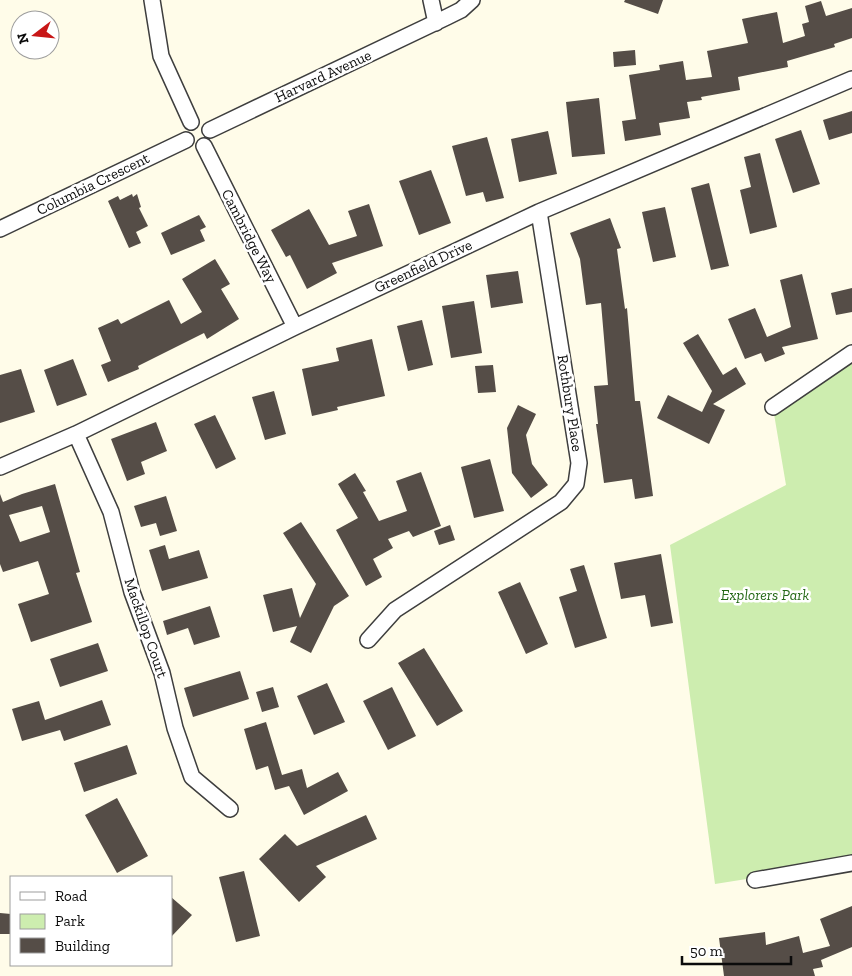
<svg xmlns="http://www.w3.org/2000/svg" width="852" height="976" viewBox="0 0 852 976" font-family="'Zilla Slab',serif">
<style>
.green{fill:#cdedaf}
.building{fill:#554d47;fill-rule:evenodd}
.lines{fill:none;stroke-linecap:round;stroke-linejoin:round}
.minor-casing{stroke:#3e3e3e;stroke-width:18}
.minor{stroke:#fff;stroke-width:15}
.labels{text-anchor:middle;stroke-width:5;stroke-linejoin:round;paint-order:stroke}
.street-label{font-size:15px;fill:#0b0b0b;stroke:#fff}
.park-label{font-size:15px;font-style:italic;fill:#246816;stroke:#fff}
</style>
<rect width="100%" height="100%" fill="#fffce9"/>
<path class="green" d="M852,355V862L715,884L670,545L786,485L773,408Z"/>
<path class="building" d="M625,0H663L658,14L624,2Z
M821,1L826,16L852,8V38L834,44L835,47L787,61L788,67L738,77L740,90L701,97L702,100L687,102L690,118L659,123L661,135L625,141L622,121L636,119L629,75L660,70L659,65L683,61L686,80L712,77L707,51L748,43L742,19L777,12L783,43L805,36L802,24L809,22L805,6Z
M635,50L636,65L614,67L613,52Z
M599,98L605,154L572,157L566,102Z
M852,111V133L829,140L823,120Z
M801,130L820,184L793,193L775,139Z
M548,131L557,174L519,182L511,139Z
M487,137L504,198L486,202L483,192L466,196L452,146Z
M760,153L777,227L750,234L740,190L751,187L744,157Z
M431,170L451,223L419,235L399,181Z
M709,183L729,266L711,270L691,188Z
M132,194L133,197L137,194L141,207L139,208L148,226L136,232L141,243L129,248L108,201L118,196L120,200Z
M369,204L383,246L332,263L337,273L307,289L290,255L286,257L271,230L309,209L329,245L357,236L348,211Z
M665,207L676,257L653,262L642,212Z
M199,215L206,227L200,230L205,241L171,255L161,233Z
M610,218L621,248L617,249L625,309L627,308L635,401H640L653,496L635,499L632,479L604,483L596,424H598L594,386L608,385L601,303L586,305L580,259L570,233Z
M215,259L230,284L221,289L239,319L207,339L204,333L138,366L139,369L108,382L101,365L111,361L98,328L118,319L121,324L169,300L181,324L202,312L182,279Z
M518,271L523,303L491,308L486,275Z
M802,274L818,339L782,347L785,354L765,362L761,353L745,359L728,319L755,308L767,337L791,327L780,280Z
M852,288V312L836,315L831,293Z
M474,301L482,353L451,358L442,306Z
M422,320L433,365L408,371L397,326Z
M698,334L723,375L736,367L746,384L713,404L725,410L709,444L657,418L668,395L702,412L712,391L683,343Z
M372,339L385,396L337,407L338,410L312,416L302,369L339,361L336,348Z
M73,359L87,395L57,406L44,370Z
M493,365L496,392L478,393L475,366Z
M21,369L35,412L0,423V375Z
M274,391L286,434L265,440L252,397Z
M518,405L536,414L526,435L532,464L548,485L531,498L512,473L507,428Z
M215,415L236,459L216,469L194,424Z
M156,422L167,451L141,462L145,474L127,481L111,439Z
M490,459L504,511L474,518L461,467Z
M421,472L441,526L413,537L409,531L388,539L393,548L373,559L382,577L366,586L336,530L358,518L338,484L355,473L366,491L363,492L379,521L407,511L396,481Z
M55,484L80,572L76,573L92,622L31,642L18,604L49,594L38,561L3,572L0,564V494L3,502L22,494ZM42,506L50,532L20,542L9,515Z
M166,496L177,531L160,536L156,523L141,527L134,506Z
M301,522L349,596L334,606L311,653L290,642L297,626L273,632L263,595L292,588L300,618L316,584L283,533Z
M450,525L455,540L439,545L434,531Z
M165,545L169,559L199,550L208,578L162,591L149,550Z
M661,554L673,623L651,627L645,595L621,599L614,563Z
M584,565L607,638L575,648L559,597L577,591L570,569Z
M520,582L548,644L526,654L498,592Z
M210,606L220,637L194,645L188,628L167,635L163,621Z
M98,643L108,671L60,687L50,659Z
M424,648L463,711L437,726L398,663Z
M240,671L249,699L193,717L184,688Z
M327,683L345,722L314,735L297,696Z
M273,687L279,707L262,712L256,692Z
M392,687L416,736L388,750L363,701Z
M102,700L111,725L64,741L60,730L22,741L12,709L39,701L45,720Z
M266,722L282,775L302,769L307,788L338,772L348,791L304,815L289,786L275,790L268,766L256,770L244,729Z
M127,745L137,774L84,792L74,763Z
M117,798L148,856L117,873L85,815Z
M366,815L377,839L316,866L326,877L299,902L259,859L285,834L297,846Z
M244,871L260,936L236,942L219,877Z
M171,897L192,915L171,937Z
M852,906V947L821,960L823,967L813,969L815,976H724L719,938L765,932L766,945L799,936L803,953L830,946L820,919Z
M0,913L11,914V934H0Z"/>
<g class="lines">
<defs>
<path id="minor" d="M152,0L161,56L191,122
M431,0L436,23
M210,130L447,17L461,10L472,0
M204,146L295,327
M0,229L186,140
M773,407L852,353
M76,434L111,512L132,592L162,673L175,728L192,777L230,809
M0,467L76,434L295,327L539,212L852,79
M368,640L395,610L561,502L576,484L579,463L539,212
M755,880L852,863"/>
</defs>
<use href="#minor" class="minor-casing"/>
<use href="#minor" class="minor"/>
</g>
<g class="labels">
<g class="street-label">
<text transform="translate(323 76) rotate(-25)" y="5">Harvard Avenue</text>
<text transform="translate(93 184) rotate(-26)" y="5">Columbia Crescent</text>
<text transform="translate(249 236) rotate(63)" y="5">Cambridge Way</text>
<text transform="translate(423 266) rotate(-25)" y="5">Greenfield Drive</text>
<text transform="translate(570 403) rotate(81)" y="5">Rothbury Place</text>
<text transform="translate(146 628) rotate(71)" y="5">Mackillop Court</text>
</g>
<g class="park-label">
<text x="765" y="600">Explorers Park</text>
</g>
</g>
<rect x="10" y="876" width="162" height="90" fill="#ffffff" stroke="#9d9d9d"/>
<rect x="20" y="892" width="25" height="8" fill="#ffffff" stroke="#9d9d9d"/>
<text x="55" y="901" font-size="15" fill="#0b0b0b">Road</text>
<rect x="20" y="914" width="25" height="15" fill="#cdedaf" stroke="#9d9d9d"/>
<text x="55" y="926" font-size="15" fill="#0b0b0b">Park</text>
<rect x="20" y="938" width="25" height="15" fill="#554d47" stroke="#9d9d9d"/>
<text x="55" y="951" font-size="15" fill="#0b0b0b">Building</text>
<g transform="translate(35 35) rotate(254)"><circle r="24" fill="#ffffff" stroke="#9d9d9d"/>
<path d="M0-4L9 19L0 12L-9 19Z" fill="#c81717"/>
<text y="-8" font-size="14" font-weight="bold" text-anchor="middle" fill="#0b0b0b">N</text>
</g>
<path d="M682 956v8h109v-8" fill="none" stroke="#0b0b0b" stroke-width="2.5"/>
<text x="690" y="956" font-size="15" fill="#0b0b0b" stroke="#ffffff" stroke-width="4" paint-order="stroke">50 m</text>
</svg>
